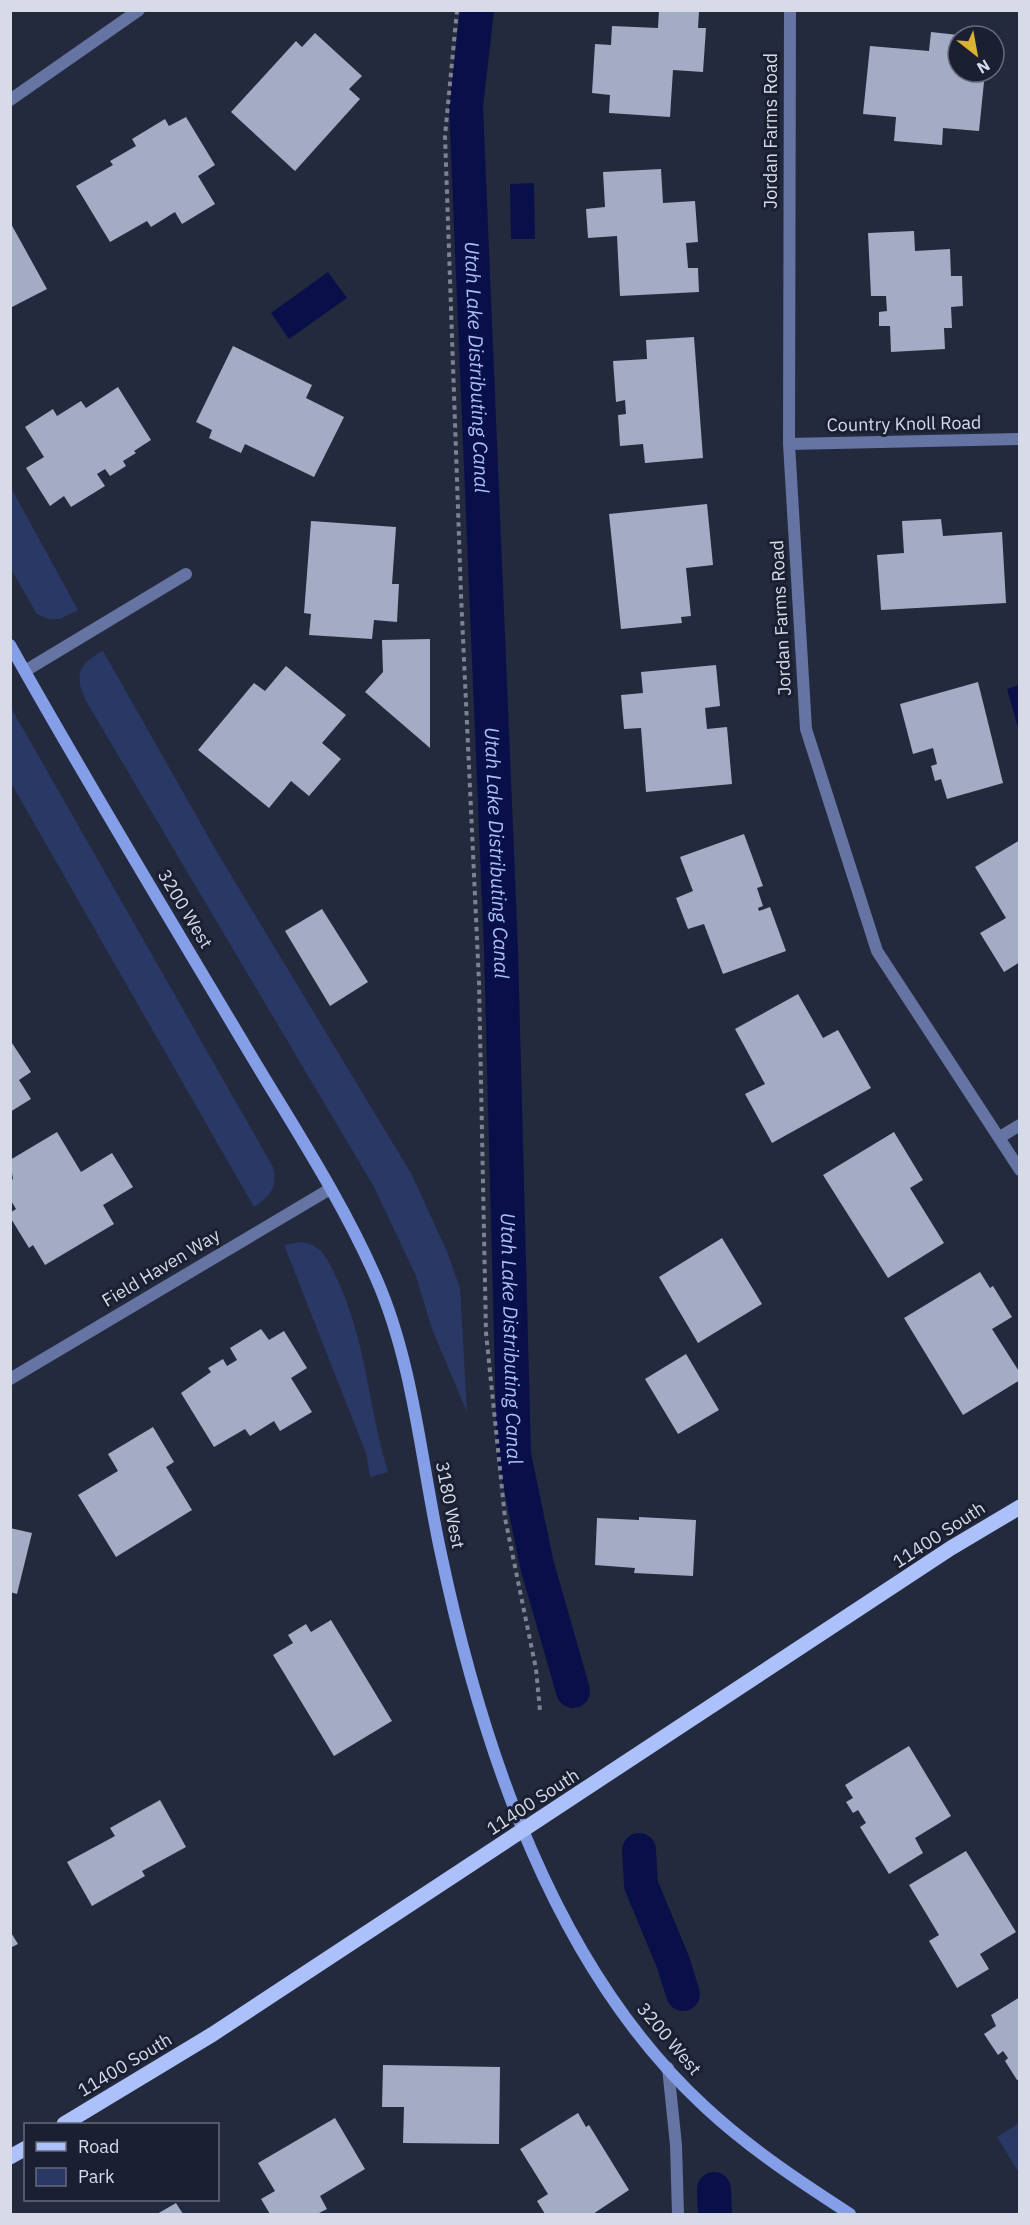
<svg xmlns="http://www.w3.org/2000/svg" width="1030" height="2225" viewBox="0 0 1030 2225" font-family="'IBM Plex Sans',sans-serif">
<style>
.green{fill:#2a3866}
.water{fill:#091049}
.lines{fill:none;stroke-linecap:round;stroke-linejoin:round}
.canal{stroke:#091049;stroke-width:34}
.building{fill:#a3acc4}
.path{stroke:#7d8292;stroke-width:4;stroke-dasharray:4.5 4.5;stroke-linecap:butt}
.lane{stroke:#6574a2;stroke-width:12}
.street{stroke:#6574a2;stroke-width:12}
.secondary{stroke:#859ee8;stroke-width:12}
.primary{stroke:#acc1fa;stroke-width:15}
.labels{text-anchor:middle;stroke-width:6;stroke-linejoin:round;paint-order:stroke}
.street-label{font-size:18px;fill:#d7dbe8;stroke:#1a2032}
.water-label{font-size:20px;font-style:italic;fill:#abbff6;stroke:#1a2032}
</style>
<rect width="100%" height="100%" fill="#232a3d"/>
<path class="green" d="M10,486L78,610L60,619H49L37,614L11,569Z
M103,651L217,852L412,1175L448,1254L460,1288L467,1412L432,1329L416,1276L374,1187L86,701C74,675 78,664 103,651Z
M10,706L273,1167C278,1186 270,1197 254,1207L11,783Z
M300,1242C306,1243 313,1244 317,1248C327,1255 332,1269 337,1279C367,1343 368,1407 388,1472L370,1477L366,1453L284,1245Z
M1019,2123V2173L997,2137Z"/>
<path class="water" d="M534,183L535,239H511L510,184Z
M328,272L347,298L289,339L271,313Z
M1019,685H1020L1019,731L1007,689Z"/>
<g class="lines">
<g class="canal">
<path id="s1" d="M477,10L466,106L501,949L514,1455L537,1565L573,1691"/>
<path d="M639,1850L641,1885L673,1962L683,1994"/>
<path d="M714,2189L715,2214"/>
</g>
</g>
<path class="building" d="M659,10L699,11L698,28H706L703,72L673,70L670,117L609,113L610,95L592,93L595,44L611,45L612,26L658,28Z
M931,32L958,35V72H985L979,131L943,128L942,145L894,141L896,117L863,114L870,46L929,51Z
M315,33L362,76L349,89L360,99L295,171L231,112L296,41L302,47Z
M186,117L215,165L198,176L215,204L182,224L175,212L151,227L147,221L110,242L76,186L113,165L110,161L136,146L132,139L165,119L169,126Z
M661,169L663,203L695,201L698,242L686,243L688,268H698L699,292L620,296L617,236L588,238L586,209L605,207L603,172Z
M10,222L47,289L10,308Z
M914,231L915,251L950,249L951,276H962L963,306L951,307L952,328H944L945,349L891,352L890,326H879V312L887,311L886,296H871L868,233Z
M694,337L703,458L645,463L643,444L620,446L618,415L626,414L625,400L616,402L613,361L647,359L646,340Z
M233,346L312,385L306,398L344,417L314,477L245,444L241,453L209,438L212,430L196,422Z
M118,387L151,440L134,451L136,453L123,461L126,466L110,476L105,469L97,474L105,486L71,507L64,496L50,506L26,468L44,457L25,427L53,409L57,416L81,401L86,408Z
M707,504L713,565L686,568L691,616L681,617L682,623L621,629L609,514Z
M941,519L943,536L1002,532L1006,603L881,610L877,555L904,553L902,521Z
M311,521L396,527L392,584H399L397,622L374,620L372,639L309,635L311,614L304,613Z
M430,639V748L365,692L383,672L382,640Z
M716,665L720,706L705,708L707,729L727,727L732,784L646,792L641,728L624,729L621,695L643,693L641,672Z
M286,666L346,715L322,743L341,759L309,796L291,781L269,808L198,750L254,683L265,691Z
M978,682L1003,783L947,799L941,779L935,781L931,766L937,764L933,748L913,754L900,704Z
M744,834L763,886L757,888L763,906L758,908L759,911L770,907L786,951L723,974L704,924L688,929L676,898L693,891L680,857Z
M1020,840V962L1004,972L980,933L1006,918L975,867Z
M322,909L368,982L330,1006L285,931Z
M798,994L823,1038L838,1030L871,1088L772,1143L745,1094L765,1084L735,1029Z
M10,1040L31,1072L19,1080L31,1099L10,1112Z
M57,1132L81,1172L112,1153L133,1187L103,1205L114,1224L45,1265L33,1245L29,1248L10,1217V1213L16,1209L10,1199V1180L13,1179L10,1160Z
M894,1132L923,1180L910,1188L944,1243L888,1278L823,1175Z
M722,1238L762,1304L698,1343L659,1277Z
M980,1272L990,1288L993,1286L1012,1317L992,1329L1020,1373V1380L963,1415L904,1318Z
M261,1329L269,1340L284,1331L307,1368L291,1378L312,1412L280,1431L274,1421L250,1436L245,1429L214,1447L181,1393L211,1372L208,1368L223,1359L227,1366L237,1360L230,1348Z
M686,1354L719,1410L678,1434L645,1379Z
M153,1427L174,1462L166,1467L192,1510L116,1557L78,1495L118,1471L108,1454Z
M639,1517L696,1520L693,1576L634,1573L635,1568L595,1565L597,1518L639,1520Z
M10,1528L32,1533L17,1594L10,1592Z
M331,1620L392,1721L334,1756L273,1655L293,1643L288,1635L306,1624L311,1632Z
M909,1746L951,1816L915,1838L923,1853L889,1874L860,1827L866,1823L858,1810L853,1813L846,1802L853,1798L845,1785Z
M160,1800L186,1847L142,1871L145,1876L92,1906L67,1862L115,1836L110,1828Z
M966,1851L1016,1932L980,1954L989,1969L957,1988L929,1941L939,1935L909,1885Z
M10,1931L18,1944L10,1948Z
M1020,1997V2079L1017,2080L1005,2061L1008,2058L1003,2051L998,2055L984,2034L996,2026L991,2015Z
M383,2065L500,2067L499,2144L403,2143L404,2107H382Z
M578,2113L586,2127L589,2125L629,2190L593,2214H545L537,2201L548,2194L520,2149Z
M335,2118L365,2169L320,2196L327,2209L317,2214H270L261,2199L275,2191L258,2163Z
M176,2203L183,2214H157Z"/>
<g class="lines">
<path class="path" d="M457,10L445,136L461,595L479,982L486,1333L505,1518L536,1669L540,1711"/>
<path class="lane" d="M668,2068L676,2145L678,2214"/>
<path class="street" d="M790,10L789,444L806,729L877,951L1020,1170
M10,100L139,10
M789,444L1020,439
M25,671L186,574
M1000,1137L1020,1125
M10,1379L330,1189"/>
<path class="secondary" d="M10,645C86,781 167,914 246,1047C291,1123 341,1198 376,1278C414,1364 421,1463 441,1554C482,1748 554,1967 704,2106C749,2148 799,2181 850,2214"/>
<path class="primary" d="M64,2124L213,2034L951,1548L1020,1507
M10,2157L26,2148"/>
</g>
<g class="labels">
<g class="street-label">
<text transform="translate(771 131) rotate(-90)" y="6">Jordan Farms Road</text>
<text transform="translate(904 424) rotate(-1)" y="6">Country Knoll Road</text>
<text transform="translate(781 618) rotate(-93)" y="6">Jordan Farms Road</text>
<text transform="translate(185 909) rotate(59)" y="6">3200 West</text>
<text transform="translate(161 1268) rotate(-31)" y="6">Field Haven Way</text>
<text transform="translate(450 1505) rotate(79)" y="6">3180 West</text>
<text transform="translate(939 1535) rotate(-33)" y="6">11400 South</text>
<text transform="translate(533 1802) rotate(-33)" y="6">11400 South</text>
<text transform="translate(669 2039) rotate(50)" y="6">3200 West</text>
<text transform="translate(125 2065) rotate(-31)" y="6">11400 South</text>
</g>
<g class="water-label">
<text dy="7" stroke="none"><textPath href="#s1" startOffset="358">Utah Lake Distributing Canal</textPath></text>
<text dy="7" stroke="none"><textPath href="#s1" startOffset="844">Utah Lake Distributing Canal</textPath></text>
<text dy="7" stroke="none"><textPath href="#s1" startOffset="1330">Utah Lake Distributing Canal</textPath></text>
</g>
</g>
<rect width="1030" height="2225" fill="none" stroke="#d7dbe8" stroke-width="24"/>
<rect x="24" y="2123" width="195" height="78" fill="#1a2032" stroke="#666b7b" stroke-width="1.5"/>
<rect x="36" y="2142" width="30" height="9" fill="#acc1fa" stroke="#666b7b" stroke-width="1.5"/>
<text x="78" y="2153" font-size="18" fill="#d7dbe8">Road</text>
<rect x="36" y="2168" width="30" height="18" fill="#2a3866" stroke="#666b7b" stroke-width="1.5"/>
<text x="78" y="2183" font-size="18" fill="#d7dbe8">Park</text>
<g transform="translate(976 54) rotate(149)"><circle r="28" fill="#1a2032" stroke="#666b7b" stroke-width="1.5"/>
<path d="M0-4.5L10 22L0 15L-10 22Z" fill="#dcb233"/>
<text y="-9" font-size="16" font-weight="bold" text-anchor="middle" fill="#d7dbe8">N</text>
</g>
</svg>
